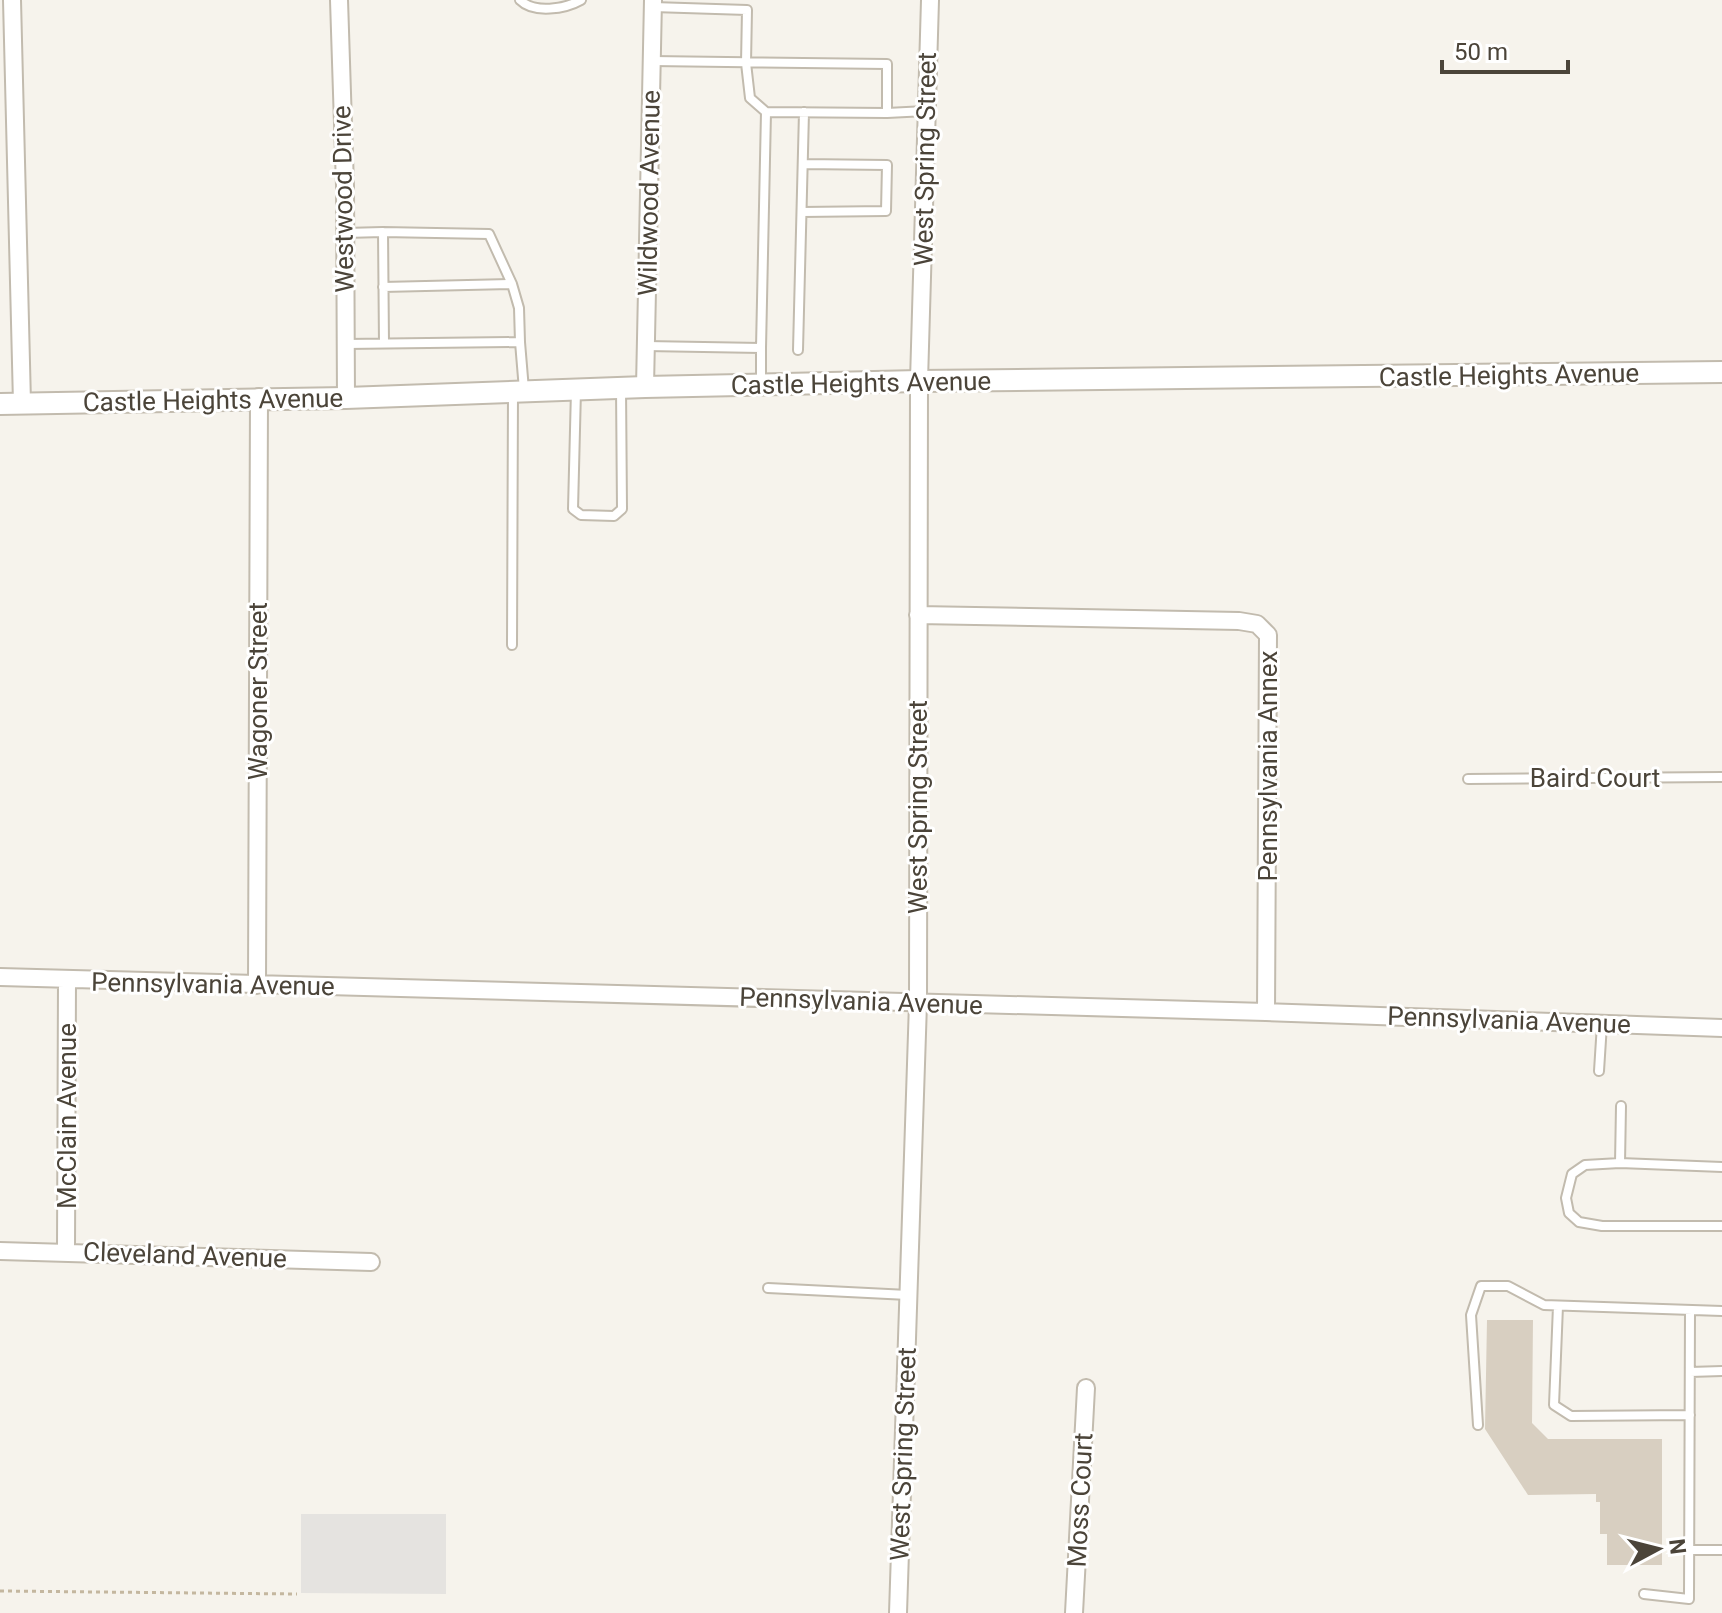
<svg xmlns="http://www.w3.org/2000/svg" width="1722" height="1613" viewBox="0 0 1722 1613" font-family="Roboto,sans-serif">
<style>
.parking{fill:#e5e3e0}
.building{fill:#d8cfc1}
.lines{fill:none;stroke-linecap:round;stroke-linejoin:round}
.service-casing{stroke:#c2bbae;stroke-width:12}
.minor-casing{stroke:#c2bbae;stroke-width:20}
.tertiary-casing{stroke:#c2bbae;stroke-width:24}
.path{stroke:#c4b79f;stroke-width:3;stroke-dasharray:4 4;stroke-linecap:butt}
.service{stroke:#fff;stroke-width:8}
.minor{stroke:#fff;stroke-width:16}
.tertiary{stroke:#fff;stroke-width:20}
.labels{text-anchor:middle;stroke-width:6;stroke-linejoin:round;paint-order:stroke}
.street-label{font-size:26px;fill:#4b4439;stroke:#fff}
</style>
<rect width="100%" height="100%" fill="#f6f3ec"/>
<path class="parking" d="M301,1514H446V1594L301,1593Z"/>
<path class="building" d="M1487,1320H1533L1532,1423L1548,1439H1662V1565H1607V1534H1600V1502H1596V1494L1528,1495L1485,1429Z"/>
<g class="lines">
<defs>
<path id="service" d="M520,0C534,14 565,9 581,0
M652,61L887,64V113L766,112L750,98L746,63L747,10L653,7
M887,113L926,111
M802,212L886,211L887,165L803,164
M383,232L489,234L512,284L519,308L520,342
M345,233L383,232L384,343
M383,287L512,284
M346,344L520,342L524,390
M646,346L761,348L766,112
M761,348V383
M798,350L804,112
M576,390L573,509L581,515L614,516L622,509L621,388
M512,645L513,392
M1468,779L1722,777
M1599,1071L1602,1024
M1620,1163L1621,1106
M1722,1167L1620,1163L1585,1165L1572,1174L1566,1198L1569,1213L1579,1222L1602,1226H1722
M768,1288L908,1295
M1558,1306L1554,1405L1571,1416L1690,1415
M1690,1372L1722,1371
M1478,1425L1471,1315L1481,1286H1508L1544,1305L1722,1311
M1690,1550H1722
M1644,1594L1689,1599L1690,1310"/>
<path id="minor" d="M12,0L22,403
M339,0L345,186L346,398
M645,387L653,0
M918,615L1239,621L1257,624L1268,635L1266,1012
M0,977L1266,1012L1722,1028
M257,985L259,397
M0,1251L371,1262
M66,1251L67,980
M898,1613L918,1003L919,381L930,0
M1074,1613L1086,1388"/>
<path id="tertiary" d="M0,404L346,398L645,387L919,381L1722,372"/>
</defs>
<use href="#service" class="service-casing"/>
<use href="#minor" class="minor-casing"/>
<use href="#tertiary" class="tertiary-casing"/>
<path class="path" d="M0,1591L297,1594"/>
<use href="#service" class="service"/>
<use href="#minor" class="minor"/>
<use href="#tertiary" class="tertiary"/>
</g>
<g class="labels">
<g class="street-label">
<text transform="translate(925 159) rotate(-89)" y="9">West Spring Street</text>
<text transform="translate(649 193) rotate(-89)" y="9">Wildwood Avenue</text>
<text transform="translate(343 199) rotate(-91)" y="9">Westwood Drive</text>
<text transform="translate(1509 375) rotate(-1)" y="9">Castle Heights Avenue</text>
<text transform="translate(861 383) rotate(-1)" y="9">Castle Heights Avenue</text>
<text transform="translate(213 400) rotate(-1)" y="9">Castle Heights Avenue</text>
<text transform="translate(258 691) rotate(-90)" y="9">Wagoner Street</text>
<text transform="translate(1268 766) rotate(-90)" y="9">Pennsylvania Annex</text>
<text x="1595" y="787">Baird Court</text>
<text transform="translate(918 807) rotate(-90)" y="9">West Spring Street</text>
<text transform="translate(213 984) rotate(1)" y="9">Pennsylvania Avenue</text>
<text transform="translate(861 1001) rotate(2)" y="9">Pennsylvania Avenue</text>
<text transform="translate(1509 1020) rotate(2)" y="9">Pennsylvania Avenue</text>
<text transform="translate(67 1116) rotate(-90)" y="9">McClain Avenue</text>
<text transform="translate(185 1255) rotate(2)" y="9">Cleveland Avenue</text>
<text transform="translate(903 1454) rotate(-88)" y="9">West Spring Street</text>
<text transform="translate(1080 1500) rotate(-87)" y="9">Moss Court</text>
</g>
</g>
<g transform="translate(1658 1549) rotate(83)" stroke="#ffffff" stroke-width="6" paint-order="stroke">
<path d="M0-6L14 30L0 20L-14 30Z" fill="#4b4439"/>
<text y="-12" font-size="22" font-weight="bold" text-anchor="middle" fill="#4b4439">N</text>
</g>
<path d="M1442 60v12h126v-12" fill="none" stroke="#4b4439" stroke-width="4"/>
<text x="1454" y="60" font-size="24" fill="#4b4439" stroke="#ffffff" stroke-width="6" paint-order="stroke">50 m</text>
</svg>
